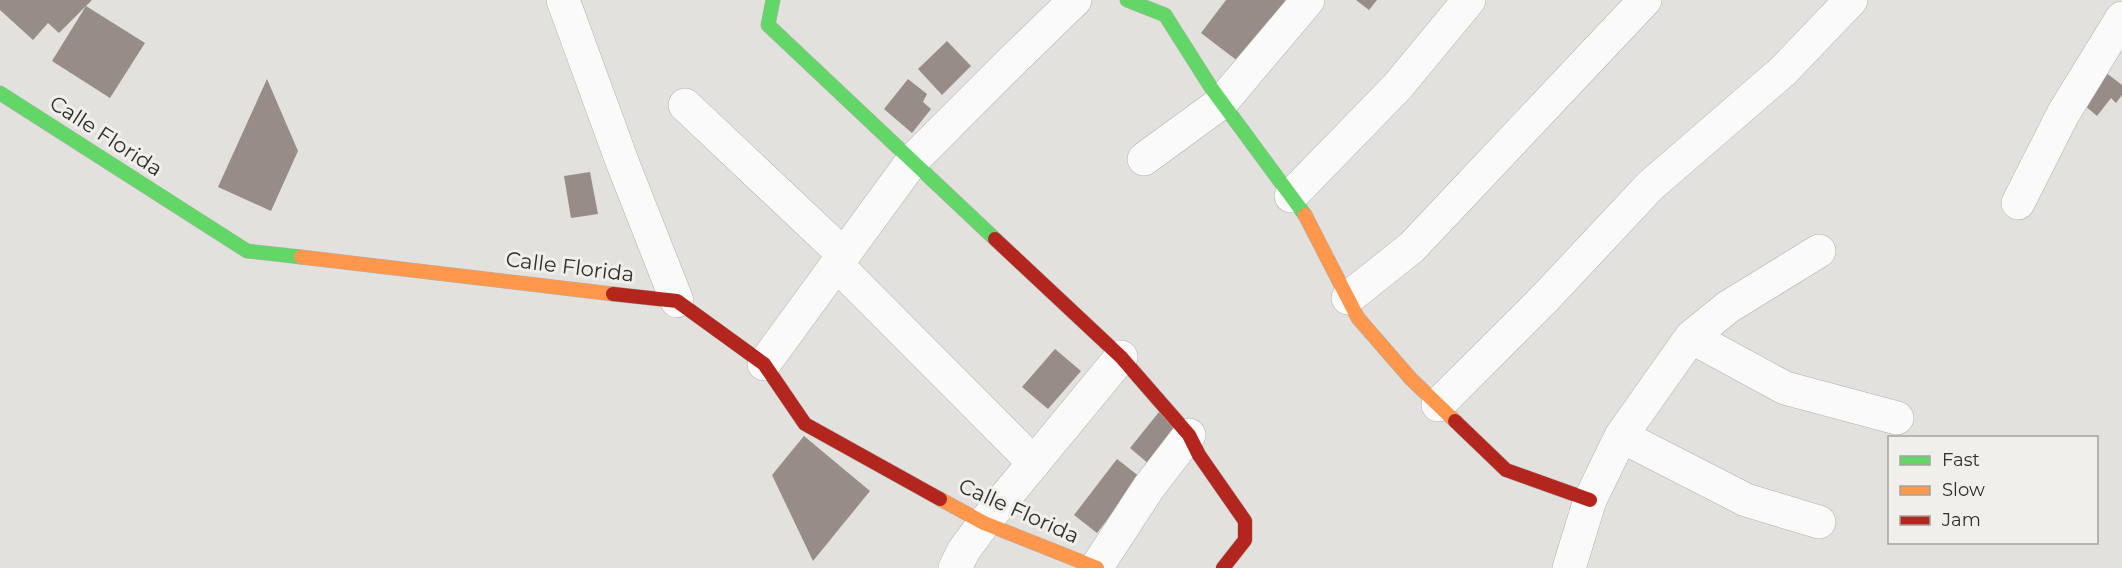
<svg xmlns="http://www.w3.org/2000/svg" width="2122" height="568" viewBox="0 0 2122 568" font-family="Montserrat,sans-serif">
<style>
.building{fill:#978c87}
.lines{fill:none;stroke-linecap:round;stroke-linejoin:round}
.street-casing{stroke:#b0b0ae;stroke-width:34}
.fast-casing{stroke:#b0b0ae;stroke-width:15}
.slow-casing{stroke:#b0b0ae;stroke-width:15}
.jam-casing{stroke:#b0b0ae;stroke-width:15}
.street{stroke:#fbfafa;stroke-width:33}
.fast{stroke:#63d668;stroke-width:14}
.slow{stroke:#ff974d;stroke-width:14}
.jam{stroke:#b3261e;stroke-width:14}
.labels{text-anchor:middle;stroke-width:6;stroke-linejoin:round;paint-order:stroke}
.street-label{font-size:21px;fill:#2f2e2c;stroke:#f1efea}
</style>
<rect width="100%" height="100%" fill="#e2e1de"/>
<path class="building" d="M0,0H92L86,6L145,43L110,98L52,61L86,6L59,33L48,23L33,40L0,10Z
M1226,0H1286L1239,62L1201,33Z
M1356,0H1377L1369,10Z
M947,41L971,66L942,95L918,69Z
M2105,72L2122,85V95L2116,103L2111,98L2097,116L2084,105L2102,83L2095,78Z
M267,79L298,151L271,211L218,187Z
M908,79L927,94L923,102L931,109L912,133L884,109Z
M590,172L598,214L571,218L564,176Z
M1055,349L1081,371L1048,409L1022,387Z
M1159,412L1180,428L1150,465L1130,448Z
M804,436L870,491L813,561L772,475Z
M1117,459L1140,477L1097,533L1074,515Z"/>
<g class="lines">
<defs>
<path id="street" d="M563,0L623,164L677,301
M685,105L844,255
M1144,159L1222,102L1308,0
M1291,196L1398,86L1469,0
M2018,203L2063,114L2122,18
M837,265L1034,463
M1348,298L1412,247L1645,0
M1691,337L1728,307L1819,251
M764,364L913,160L1011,62L1075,0
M1438,405L1546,297L1650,186L1783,71L1851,0
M1621,436L1691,337L1785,388L1897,418
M955,568L964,550L984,523L1121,357
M1096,568L1149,487L1189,435
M1569,568L1590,500L1621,436L1746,500L1819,522"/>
<path id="fast" d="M773,0L768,25L995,239
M1127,0L1165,15L1212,89L1305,215
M0,93L247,251L301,257"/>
<path id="slow" d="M1305,215L1358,318L1411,379L1455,421
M301,257L613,294
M940,499L984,523L1097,568"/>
<path id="jam" d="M995,239L1121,357L1189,435L1199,455L1245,521V540L1223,568
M613,294L677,301L764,364L805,424L940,499
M1455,421L1506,470L1590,500"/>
</defs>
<use href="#street" class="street-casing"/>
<use href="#fast" class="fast-casing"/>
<use href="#slow" class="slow-casing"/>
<use href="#jam" class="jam-casing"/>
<use href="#street" class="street"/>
<use href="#fast" class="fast"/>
<use href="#slow" class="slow"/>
<use href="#jam" class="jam"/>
</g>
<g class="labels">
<g class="street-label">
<text transform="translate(106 136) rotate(33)" y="7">Calle Florida</text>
<text transform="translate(570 267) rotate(7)" y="7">Calle Florida</text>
<text transform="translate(1019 511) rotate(24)" y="7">Calle Florida</text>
</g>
</g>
<rect x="1888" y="436" width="210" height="108" fill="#f1efea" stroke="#a3a29e" stroke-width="1.5"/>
<rect x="1900" y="456" width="30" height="9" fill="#63d668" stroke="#a3a29e" stroke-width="1.5"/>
<text x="1942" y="466" font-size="18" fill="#2f2e2c">Fast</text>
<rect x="1900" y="486" width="30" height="9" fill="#ff974d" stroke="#a3a29e" stroke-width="1.5"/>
<text x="1942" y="496" font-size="18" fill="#2f2e2c">Slow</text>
<rect x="1900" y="516" width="30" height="9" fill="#b3261e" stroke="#a3a29e" stroke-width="1.5"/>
<text x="1942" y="526" font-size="18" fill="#2f2e2c">Jam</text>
</svg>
